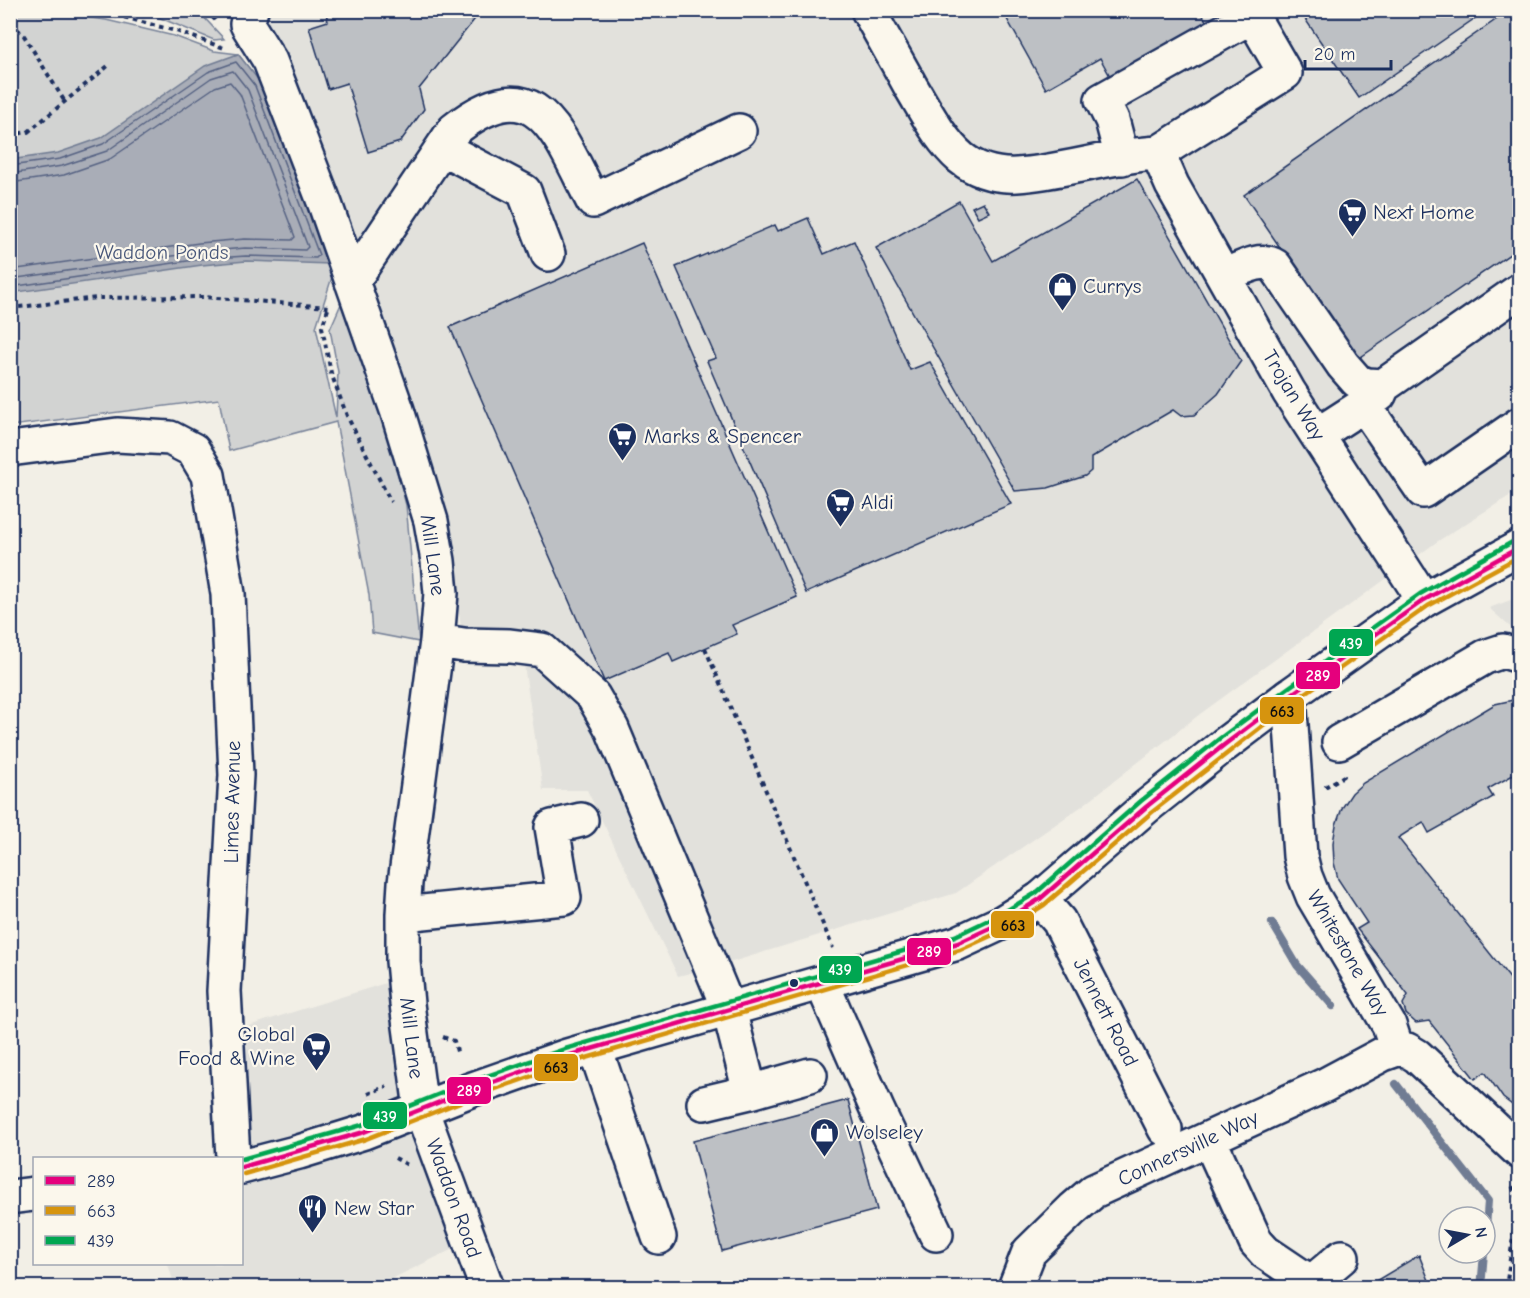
<svg xmlns="http://www.w3.org/2000/svg" width="1530" height="1298" viewBox="0 0 1530 1298" font-family="'Comic Neue',sans-serif">
<style>
.built{fill:#e2e1dc}
.green{fill:#d2d3d2;stroke:#768198;stroke-width:1.5}
.water{fill:#a9adb7;stroke:#707b93;stroke-width:1.5}
.lines{fill:none;stroke-linecap:round;stroke-linejoin:round}
.shore{stroke:#546182;stroke-width:1.5}
.stream{stroke:#707b93;stroke-width:8}
.building{fill:#bdc0c4;stroke:#1b2f5e;stroke-width:1.5}
.minor-casing{stroke:#1b2f5e;stroke-width:38}
.highway-casing{stroke:#1b2f5e;stroke-width:38}
.path{stroke:#1b2f5e;stroke-width:4;stroke-dasharray:4.5 4.5;stroke-linecap:butt}
.minor{stroke:#fbf7ec;stroke-width:33}
.highway{stroke:#fbf7ec;stroke-width:33}
.bus-1-casing{stroke:#fbf7ec;stroke-width:9}
.bus-2-casing{stroke:#fbf7ec;stroke-width:9}
.bus-3-casing{stroke:#fbf7ec;stroke-width:9}
.bus-1{stroke:#e5007d;stroke-width:4.5}
.bus-2{stroke:#d6940e;stroke-width:4.5}
.bus-3{stroke:#00a651;stroke-width:4.5}
.bus-dot{fill:#1b2f5e;stroke:#fbf7ec;stroke-width:2}
.labels{text-anchor:middle;stroke-width:4.5;stroke-linejoin:round;paint-order:stroke}
.poi-label{font-size:21px;fill:#1b2f5e;stroke:#fbf7ec;text-anchor:start}
.park-label{font-size:21px;fill:#49587b;stroke:#fbf7ec}
.street-label{font-size:21px;fill:#1b2f5e;stroke:#fbf7ec}
.line-badge{stroke:#fbf7ec;stroke-width:2}
.badge-label{font-size:16px;text-anchor:middle;font-weight:bold;fill:#fff}
.pale-badge-label{font-size:16px;text-anchor:middle;font-weight:bold;fill:#111}
</style>
<rect width="100%" height="100%" fill="#f2efe6"/>
<filter id="ink" filterUnits="userSpaceOnUse"><feTurbulence type="fractalNoise" baseFrequency=".0167" numOctaves="2"/><feDisplacementMap in="SourceGraphic" scale="12" xChannelSelector="R" yChannelSelector="G"/><feConvolveMatrix kernelMatrix="1 2 1 2 8 2 1 2 1" color-interpolation-filters="sRGB"/></filter>
<g filter="url(#ink)">
<path class="built" d="M225,11H1519V490L1438,541L1200,714L1082,806L956,893L722,965L678,976L587,790H543L524,665L465,652L445,525L270,62Z
M1519,597H1520L1519,635L1489,608Z
M392,981L401,1078L420,1160L455,1248L375,1287H175L168,1264H242L239,1029Z"/>
<path class="green" d="M10,11H41L106,20L174,36L214,51L238,54L260,82L329,264L332,277L316,327L336,418L338,372L330,329L341,304L386,429L406,505L419,642L372,633L369,595L336,422L229,451L219,399L11,426Z
M143,11H198L224,39L214,40Z"/>
<path class="water" d="M238,54L260,82L329,264L246,261L202,265L11,293L10,160L58,153L101,138L205,66Z"/>
<g class="lines">
<path class="shore" d="M10,166L60,159L103,144L208,72L236,62L255,86L319,255L316,258L246,256L201,259L10,287
M10,174L62,166L107,151L211,78L233,71L248,90L308,247L305,250L245,248L201,252L10,279
M10,183L64,175L110,159L215,87L230,82L240,94L295,237L292,240L245,239L199,243L10,270"/>
<path class="stream" d="M1272,923L1297,965L1333,1006
M1396,1084L1488,1201L1485,1240
M1481,1288L1484,1253"/>
</g>
<path class="building" d="M325,10H482L419,89L424,109L400,142L368,152L347,83L328,89L309,27L328,21Z
M1002,10H1200L1211,30L1115,85L1100,58L1046,89Z
M1310,10H1487L1359,98L1303,16Z
M1510,10H1520V247L1355,361L1319,304L1244,195Z
M1137,179L1241,361L1218,394L1194,415L1181,416L1173,410L1091,458V471L1085,476L1048,488L1015,491L876,248L959,201L993,261Z
M983,202L989,212L978,217L972,207Z
M808,218L824,254L854,241L910,370L930,362L1011,504L806,593L707,361L716,358L676,267L775,225L778,231Z
M642,243L797,597L732,625L737,634L673,662L669,653L604,681L450,327Z
M1513,700H1520V784L1513,775L1488,789L1493,797L1429,833L1423,822L1398,838L1520,991V1111L1503,1098L1485,1072L1475,1079L1429,1021L1416,1023L1406,1014L1403,1004L1408,995L1357,929L1367,923L1338,879L1334,863L1333,843L1336,825L1342,808L1352,793L1363,783L1495,704Z
M848,1100L877,1210L722,1251L693,1141Z
M1520,1246V1288H1515Z
M1419,1255L1432,1288H1364Z"/>
<g class="lines">
<defs>
<path id="minor" d="M251,10L247,24L270,61L325,204L397,410L431,521L438,561L441,593L437,641L405,883L403,914V961L407,1004L421,1109L487,1288
M868,10C882,36 897,61 911,87C925,110 940,140 961,158C977,171 997,176 1017,175C1064,172 1111,155 1158,153L1172,185L1289,392L1424,600
M442,148L524,191L548,254
M1122,158L1112,120L1102,100L1252,16L1285,73L1158,153
M1224,276C1239,270 1260,256 1275,266L1343,365L1357,381L1367,385L1383,386
M352,282L454,130C538,63 558,135 593,201L739,131
M1364,405L1423,491L1520,424
M1317,435L1379,395L1383,386L1520,290
M10,449L117,435L170,438L193,450L208,475L228,594L236,775L224,991L233,1158
M437,641L464,645L510,646L542,650L593,696L612,729L729,1010L750,1092L810,1075
M1289,696L1300,856L1305,876L1313,896L1389,1025L1397,1049
M1339,742L1485,657L1503,651L1520,656
M1040,899L1059,921L1165,1129
M403,914L564,898L552,827L581,820
M822,983L877,1109L936,1234
M595,1048L659,1237
M704,1103L750,1092
M1209,1139L1256,1242L1265,1252L1311,1283L1307,1288
M1311,1283L1342,1257
M1015,1288L1029,1252L1073,1209L1094,1191L1325,1085L1383,1054L1397,1049L1407,1050L1417,1056L1520,1152"/>
<path id="highway" d="M242,1167L299,1152L364,1132L470,1090L567,1056L958,943L1003,922L1040,899L1146,807L1224,745L1289,696L1424,600L1520,547
M10,1197L34,1194"/>
</defs>
<use href="#minor" class="minor-casing"/>
<use href="#highway" class="highway-casing"/>
<path class="path" d="M89,10L108,13L176,31L227,49
M206,10L216,21
M10,23L23,34L65,102
M10,135L28,132L108,66
M10,308L97,298L204,297L329,307
M328,309L322,327L331,373L347,416L391,502
M705,648L833,948
M1325,787L1344,776L1343,772
M443,1037L454,1041L458,1055
M368,1094L387,1086
M395,1158L408,1165
M1506,1288L1518,1201L1511,1182"/>
<use href="#minor" class="minor"/>
<use href="#highway" class="highway"/>
<defs>
<path id="bus-1" d="M242,1167L364,1132L470,1090L567,1056L958,943L1003,922L1040,899L1146,807L1224,745L1289,696L1424,600L1520,547"/>
<path id="bus-2" d="M244,1174L366,1139L473,1097L569,1063L960,950L1006,929L1044,905L1151,813L1293,702L1428,606L1520,556"/>
<path id="bus-3" d="M242,1159L362,1125L467,1083L565,1049L955,936L999,915L1036,893L1141,801L1219,739L1285,690L1420,594L1516,540"/>
</defs>
<use href="#bus-1" class="bus-1-casing"/>
<use href="#bus-2" class="bus-2-casing"/>
<use href="#bus-3" class="bus-3-casing"/>
<use href="#bus-1" class="bus-1"/>
<use href="#bus-2" class="bus-2"/>
<use href="#bus-3" class="bus-3"/>
</g>
</g>
<defs>
<symbol id="supermarket-pin" viewBox="-11 -11 22 30"><path d="M0 17L-7.5 6A9.5 9.5 0 1 1 7.5 6Z" fill="#1b2f5e" stroke="#fbf7ec"/><path d="M-6-5.5h2.5l.6 2H6L4.5 2H-2.5L-4.4-4H-6ZM-1.5 3.2a1.3 1.3 0 1 0 .1 0ZM3 3.2a1.3 1.3 0 1 0 .1 0Z" fill="#fff"/></symbol>
<symbol id="shop-pin" viewBox="-11 -11 22 30"><path d="M0 17L-7.5 6A9.5 9.5 0 1 1 7.5 6Z" fill="#1b2f5e" stroke="#fbf7ec"/><path d="M-5-2.5h2.3a2.7 3.5 0 0 1 5.4 0H5L5.5 6h-11ZM-1.5-2.5h3a1.5 2.3 0 0 0-3 0Z" fill="#fff"/></symbol>
<symbol id="restaurant-pin" viewBox="-11 -11 22 30"><path d="M0 17L-7.5 6A9.5 9.5 0 1 1 7.5 6Z" fill="#1b2f5e" stroke="#fbf7ec"/><path d="M-5-6h1v4h1v-4h1v4h1v-4h1v5L-1.5 .5V6h-2V.5L-5-1ZM5-6V6H3V1.5H1.5Q1.5-4 5-6Z" fill="#fff"/></symbol>
</defs>
<g fill-rule="evenodd">
<use href="#supermarket-pin" x="1336" y="196" width="33" height="45"/>
<use href="#shop-pin" x="1046" y="270" width="33" height="45"/>
<use href="#supermarket-pin" x="606" y="420" width="33" height="45"/>
<use href="#supermarket-pin" x="824" y="486" width="33" height="45"/>
<use href="#supermarket-pin" x="300" y="1030" width="33" height="45"/>
<use href="#shop-pin" x="808" y="1116" width="33" height="45"/>
<use href="#restaurant-pin" x="296" y="1192" width="33" height="45"/>
</g>
<circle class="bus-dot" cx="794" cy="983" r="5"/>
<g class="labels">
<g class="poi-label">
<text x="1373" y="219">Next Home</text>
<text x="1083" y="293">Currys</text>
<text x="644" y="443">Marks &amp; Spencer</text>
<text x="861" y="509">Aldi</text>
<text x="295" y="1041" text-anchor="end">Global<tspan x="295" dy="24">Food &amp; Wine</tspan></text>
<text x="846" y="1139">Wolseley</text>
<text x="334" y="1215">New Star</text>
</g>
<g class="park-label">
<text x="162" y="259">Waddon Ponds</text>
</g>
<g class="street-label">
<text transform="translate(1294 395) rotate(59)" y="7">Trojan Way</text>
<text transform="translate(433 555) rotate(82)" y="7">Mill Lane</text>
<text transform="translate(232 802) rotate(-89)" y="7">Limes Avenue</text>
<text transform="translate(1348 953) rotate(60)" y="7">Whitestone Way</text>
<text transform="translate(1106 1012) rotate(63)" y="7">Jennett Road</text>
<text transform="translate(412 1038) rotate(83)" y="7">Mill Lane</text>
<text transform="translate(1188 1148) rotate(-25)" y="7">Connersville Way</text>
<text transform="translate(454 1198) rotate(70)" y="7">Waddon Road</text>
</g>
</g>
<g class="line-badge">
<rect x="1328" y="628" width="46" height="29" rx="6" fill="#00a651"/>
<rect x="1295" y="661" width="46" height="29" rx="6" fill="#e5007d"/>
<rect x="1259" y="696" width="46" height="29" rx="6" fill="#d6940e"/>
<rect x="990" y="910" width="45" height="29" rx="6" fill="#d6940e"/>
<rect x="906" y="937" width="46" height="29" rx="6" fill="#e5007d"/>
<rect x="818" y="955" width="45" height="29" rx="6" fill="#00a651"/>
<rect x="533" y="1053" width="46" height="29" rx="6" fill="#d6940e"/>
<rect x="446" y="1076" width="46" height="29" rx="6" fill="#e5007d"/>
<rect x="362" y="1101" width="46" height="29" rx="6" fill="#00a651"/>
</g>
<g class="badge-label">
<text x="1351" y="649">439</text>
<text x="1318" y="681">289</text>
<text x="929" y="957">289</text>
<text x="840" y="975">439</text>
<text x="469" y="1096">289</text>
<text x="385" y="1122">439</text>
</g>
<g class="pale-badge-label">
<text x="1282" y="717">663</text>
<text x="1013" y="931">663</text>
<text x="556" y="1073">663</text>
</g>
<rect width="1530" height="1298" fill="none" stroke="#fbf7ec" stroke-width="36"/>
<rect x="18" y="18" width="1494" height="1262" fill="none" stroke="#1b2f5e" stroke-width="2" filter="url(#ink)"/>
<rect x="33" y="1157" width="210" height="108" fill="#fbf7ec" stroke="#a1a7b3" stroke-width="1.5"/>
<rect x="45" y="1176" width="30" height="9" fill="#e5007d" stroke="#a1a7b3" stroke-width="1.5"/>
<text x="87" y="1187" font-size="18" fill="#1b2f5e">289</text>
<rect x="45" y="1206" width="30" height="9" fill="#d6940e" stroke="#a1a7b3" stroke-width="1.5"/>
<text x="87" y="1217" font-size="18" fill="#1b2f5e">663</text>
<rect x="45" y="1236" width="30" height="9" fill="#00a651" stroke="#a1a7b3" stroke-width="1.5"/>
<text x="87" y="1247" font-size="18" fill="#1b2f5e">439</text>
<g transform="translate(1467 1235) rotate(80)"><circle r="28" fill="#fbf7ec" stroke="#a1a7b3" stroke-width="1.5"/>
<path d="M0-4.5L10 22L0 15L-10 22Z" fill="#1b2f5e"/>
<text y="-9" font-size="16" font-weight="bold" text-anchor="middle" fill="#1b2f5e">N</text>
</g>
<path d="M1305 60v9h86v-9" fill="none" stroke="#1b2f5e" stroke-width="3"/>
<text x="1314" y="60" font-size="18" fill="#1b2f5e" stroke="#fbf7ec" stroke-width="4.5" paint-order="stroke">20 m</text>
</svg>
